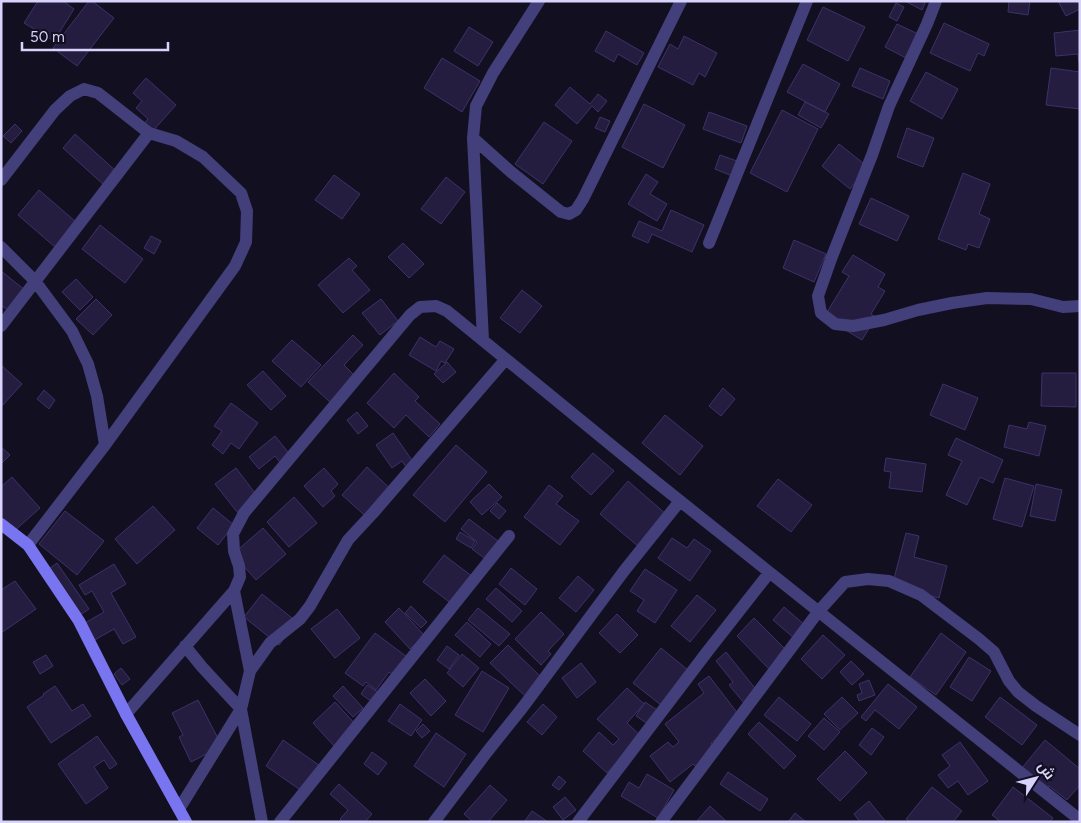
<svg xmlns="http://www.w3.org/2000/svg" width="1081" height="823" viewBox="0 0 1081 823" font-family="Figtree,Cairo,sans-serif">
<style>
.building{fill:#251d3f;stroke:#3d3268}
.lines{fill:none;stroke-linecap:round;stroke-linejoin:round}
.street{stroke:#423f7a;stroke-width:12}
.secondary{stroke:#7974f0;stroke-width:12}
</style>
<rect width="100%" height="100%" fill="#120f20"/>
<path class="building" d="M38,1H63L74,9L54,41L24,23Z
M89,1H92L114,18L77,66L53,48Z
M905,1H926L922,10Z
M1009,1H1030L1028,15L1008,12Z
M1058,1H1080V9L1066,16Z
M896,3L904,7L897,21L889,17Z
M823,7L865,27L848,61L807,40Z
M944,23L989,44L984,56L978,53L970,71L930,53Z
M897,24L918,34L906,58L885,47Z
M469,27L493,42L478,66L454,51Z
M1080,30V63H1079L1078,54L1056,56L1054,33Z
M606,31L644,53L637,65L618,54L614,62L595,51Z
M684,36L717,53L705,77L699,73L693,85L658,67L670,44L678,49Z
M442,58L480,81L462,112L424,88Z
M803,64L840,84L825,112L787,92Z
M860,68L890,81L883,99L852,86Z
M1051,68L1080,72V109L1046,105Z
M926,72L958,89L942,119L910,101Z
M146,78L176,105L151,133L143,125L148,119L136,108L142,101L133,93Z
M570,87L590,104L598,94L607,101L598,112L592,106L577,124L555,105Z
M805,102L829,114L821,128L798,115Z
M644,104L685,125L663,168L622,147Z
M782,110L818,129L787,192L750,173Z
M709,112L747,126L741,143L703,129Z
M600,117L610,121L605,132L595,128Z
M544,122L572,141L543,184L515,164Z
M15,124L22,131L11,143L3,136Z
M907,128L934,138L923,167L897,157Z
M75,134L117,172L105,186L63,148Z
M839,144L868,167L850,189L822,166Z
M720,155L737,161L732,176L715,169Z
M963,173L990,184L979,214L990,219L979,248L968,244L966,250L938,239Z
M646,174L658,182L650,194L667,204L657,221L628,204Z
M334,175L360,194L342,219L315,200Z
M446,177L465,192L441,224L421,209Z
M39,190L76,222L55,247L18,215Z
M871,198L909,216L897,241L859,224Z
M671,210L704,225L692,252L652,234L648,243L632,236L639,221L662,231Z
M100,225L143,259L125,283L82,249Z
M151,236L161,241L154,254L144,248Z
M794,240L826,254L814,282L783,268Z
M403,243L424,264L409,278L388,257Z
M853,255L885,274L878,287L885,291L871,314L876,317L862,340L824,317L849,276L842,272Z
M349,258L357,266L352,270L370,290L343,313L318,285Z
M1,271L25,290L9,311L1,305Z
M76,279L93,297L80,310L62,292Z
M522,290L542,306L520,333L500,318Z
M96,299L112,315L93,335L76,319Z
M381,299L398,321L380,335L362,313Z
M353,335L363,345L344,365L355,376L330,402L308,382Z
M420,337L436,347L440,341L454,349L445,363L441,361L436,371L409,355Z
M292,340L321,365L301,387L272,361Z
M447,362L456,372L443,383L434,374Z
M1,365L22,384L1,407Z
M263,371L286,396L271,410L247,385Z
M394,373L419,397L415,401L440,424L429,437L406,415L394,428L367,403Z
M1042,373H1076V407L1041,406Z
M943,384L978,398L965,430L930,415Z
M723,388L735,399L721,416L709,406Z
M44,390L55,400L49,409L37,399Z
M231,403L258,423L239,449L231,443L223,454L212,445L222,431L214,426Z
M357,412L368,426L358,434L347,420Z
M665,415L703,446L680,475L642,443Z
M1029,422L1046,426L1039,456L1004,447L1009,425L1027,429Z
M393,433L414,463L407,468L402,461L392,468L376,445Z
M275,436L292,457L282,465L275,456L259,469L249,457Z
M956,438L1003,460L993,483L980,477L967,505L946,495L962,461L948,455Z
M456,445L487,472L445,522L413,495Z
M1,447L10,455L1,464Z
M593,453L614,471L591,495L571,477Z
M886,458L926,464L922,492L889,488L891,472L884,471Z
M367,467L396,494L371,521L342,495Z
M236,468L261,501L241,517L215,484Z
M324,468L338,484L331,491L335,496L323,507L304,486Z
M12,477L40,508L12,533L1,522V487Z
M1005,478L1034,486L1022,527L993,519Z
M778,479L812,505L791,532L757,506Z
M628,481L667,515L639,547L600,514Z
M489,484L502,497L482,515L470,502Z
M1036,484L1062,490L1055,521L1030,516Z
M549,485L563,496L556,504L579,521L560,545L524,517Z
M294,497L317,523L289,547L267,522Z
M497,503L506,511L499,519L490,511Z
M153,506L175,530L137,564L115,539Z
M213,508L234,525L218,545L197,528Z
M65,511L104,541L77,575L39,544Z
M469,519L498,541L484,558L472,549L477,542L461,529Z
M263,528L286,554L256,580L233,554Z
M460,532L475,541L471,548L456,539Z
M906,533L919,536L914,557L947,566L939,598L892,586Z
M672,538L687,548L694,539L711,551L690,581L658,558Z
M444,555L473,577L452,604L423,582Z
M57,563L89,609L77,617L46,571Z
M114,564L126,584L111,593L136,637L123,644L114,629L93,641L83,624L104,612L92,591L85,595L79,585Z
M511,568L537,589L525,605L499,584Z
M645,569L677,590L655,623L637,611L644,600L630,591Z
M578,576L594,590L576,612L559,598Z
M15,581L36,609L1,633V590Z
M496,588L522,611L512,622L486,599Z
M262,594L297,622L279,645L244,617Z
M697,595L716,610L690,642L671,626Z
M411,606L427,622L421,628L405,613Z
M784,607L806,626L795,639L773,620Z
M399,608L424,635L410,649L385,622Z
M478,608L510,634L499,646L468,620Z
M337,609L360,638L335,658L311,629Z
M541,612L564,634L548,651L551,654L541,665L515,639Z
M617,614L638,635L620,653L599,633Z
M754,618L788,652L770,670L737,636Z
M467,622L491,644L480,657L455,635Z
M375,633L407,657L393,675L389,672L376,690L366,682L363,686L345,673Z
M941,633L966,652L936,695L910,677Z
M823,635L845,655L822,679L801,659Z
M508,645L542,678L525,696L490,663Z
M447,646L459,655L449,669L437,660Z
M661,648L694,675L666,709L633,683Z
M726,652L758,692L744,703L729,685L733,682L716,661Z
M462,654L479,668L463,687L447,673Z
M46,655L53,666L40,674L33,662Z
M969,657L991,671L972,701L950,687Z
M851,661L864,674L852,685L840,672Z
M581,663L596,682L577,698L562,678Z
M121,668L130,679L122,685L114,674Z
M482,671L509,688L483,732L455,715Z
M709,676L742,719L711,743L719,753L698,769L693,764L670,782L650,756L668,742L673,747L679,742L665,724L704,693L698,684Z
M425,679L446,701L431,716L410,693Z
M869,680L875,695L859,701L857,695L862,693L859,684Z
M888,684L917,707L899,729L875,710L866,721L861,717Z
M367,685L379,693L372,702L361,694Z
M55,686L72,711L83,704L91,716L51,743L27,707L44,695L43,694Z
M343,686L363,708L353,717L333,696Z
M627,688L644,704L627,723L643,738L624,754L607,773L583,751L599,732L613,745L619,739L597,719Z
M779,697L811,724L797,741L764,715Z
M842,697L858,713L840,730L824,714Z
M1000,697L1037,725L1022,745L985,717Z
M198,700L222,746L191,762L179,737L183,735L172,713Z
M335,702L357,726L335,747L313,723Z
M645,702L660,712L651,726L636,716Z
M400,704L422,720L411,736L388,721Z
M543,704L557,717L542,735L527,722Z
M824,718L840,732L824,750L808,736Z
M759,722L796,756L784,769L748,734Z
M423,724L430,731L422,738L416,731Z
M872,728L884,737L871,755L859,745Z
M436,733L466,754L444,787L414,766Z
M97,736L117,764L110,769L104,760L94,767L108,788L86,804L58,764Z
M283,740L323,768L306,794L266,766Z
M1045,740L1080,769V785L1067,800L1049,786L1042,795L1017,774Z
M960,742L988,781L968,795L958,781L948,788L938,775L950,766L942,755Z
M845,751L867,773L840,801L817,779Z
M372,752L387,763L378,775L364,764Z
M728,772L768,799L760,811L720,784Z
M647,774L674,790L658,818L621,796L629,782L639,788Z
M559,776L566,782L559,790L552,785Z
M339,784L372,814L365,822H343L340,819L348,810L330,794Z
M490,785L507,800L488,822H473L464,814Z
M932,787L962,811L953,822H910L906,819Z
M1013,787L1053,818L1050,822H1001L992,815Z
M565,797L576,810L563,820L553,807Z
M869,801L886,822H860L854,814Z
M710,806L727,822H696Z
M532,811L548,822H524Z
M795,813L806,822H788Z"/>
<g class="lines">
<path class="street" d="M936,1L927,24L889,106L872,155L831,259L818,296L821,313L835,324L853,326L884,320L918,310L952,303L987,298L1031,299L1063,307L1080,306
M473,138L511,172L561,212L569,214L576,210L583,199L681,1
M1,180L55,110L70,96L84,89L98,93L149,133L1,326
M709,243L807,1
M1,247L35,281L72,331L88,364L97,396L105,445L28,545
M483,340L473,138L476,106L493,73L539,1
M105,445L235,266L246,242L247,211L241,193L203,157L176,141L149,133
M234,591L250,671
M185,646L202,667L241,709L262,822
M126,714L234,591L240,577L239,566L234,551L233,534L244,513L410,315L420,307L436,306L447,311L655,481L1080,820
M179,809L241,709L250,671L270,643L300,619L310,606L348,540L373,513L506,359
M280,822L509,536
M434,822L487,752L523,707L624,571L680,501
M578,822L707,652L769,573
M661,822L818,612L845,582L868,579L889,581L921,595L979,639L994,652L1009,681L1018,692L1036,706L1080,735"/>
<path class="secondary" d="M1,524L28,545L79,621L126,714L186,822"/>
</g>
<rect width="1081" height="823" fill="none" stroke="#d8d3fa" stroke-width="5"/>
<g transform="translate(1036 778) rotate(54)" stroke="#120f20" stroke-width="4" paint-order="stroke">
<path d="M0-4L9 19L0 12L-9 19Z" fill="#d8d3fa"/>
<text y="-8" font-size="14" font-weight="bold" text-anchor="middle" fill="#d8d3fa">ش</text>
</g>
<path d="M22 42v8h146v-8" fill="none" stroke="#d8d3fa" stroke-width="2.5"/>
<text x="30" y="42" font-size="15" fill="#d8d3fa" stroke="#120f20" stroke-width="4" paint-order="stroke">50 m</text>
</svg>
